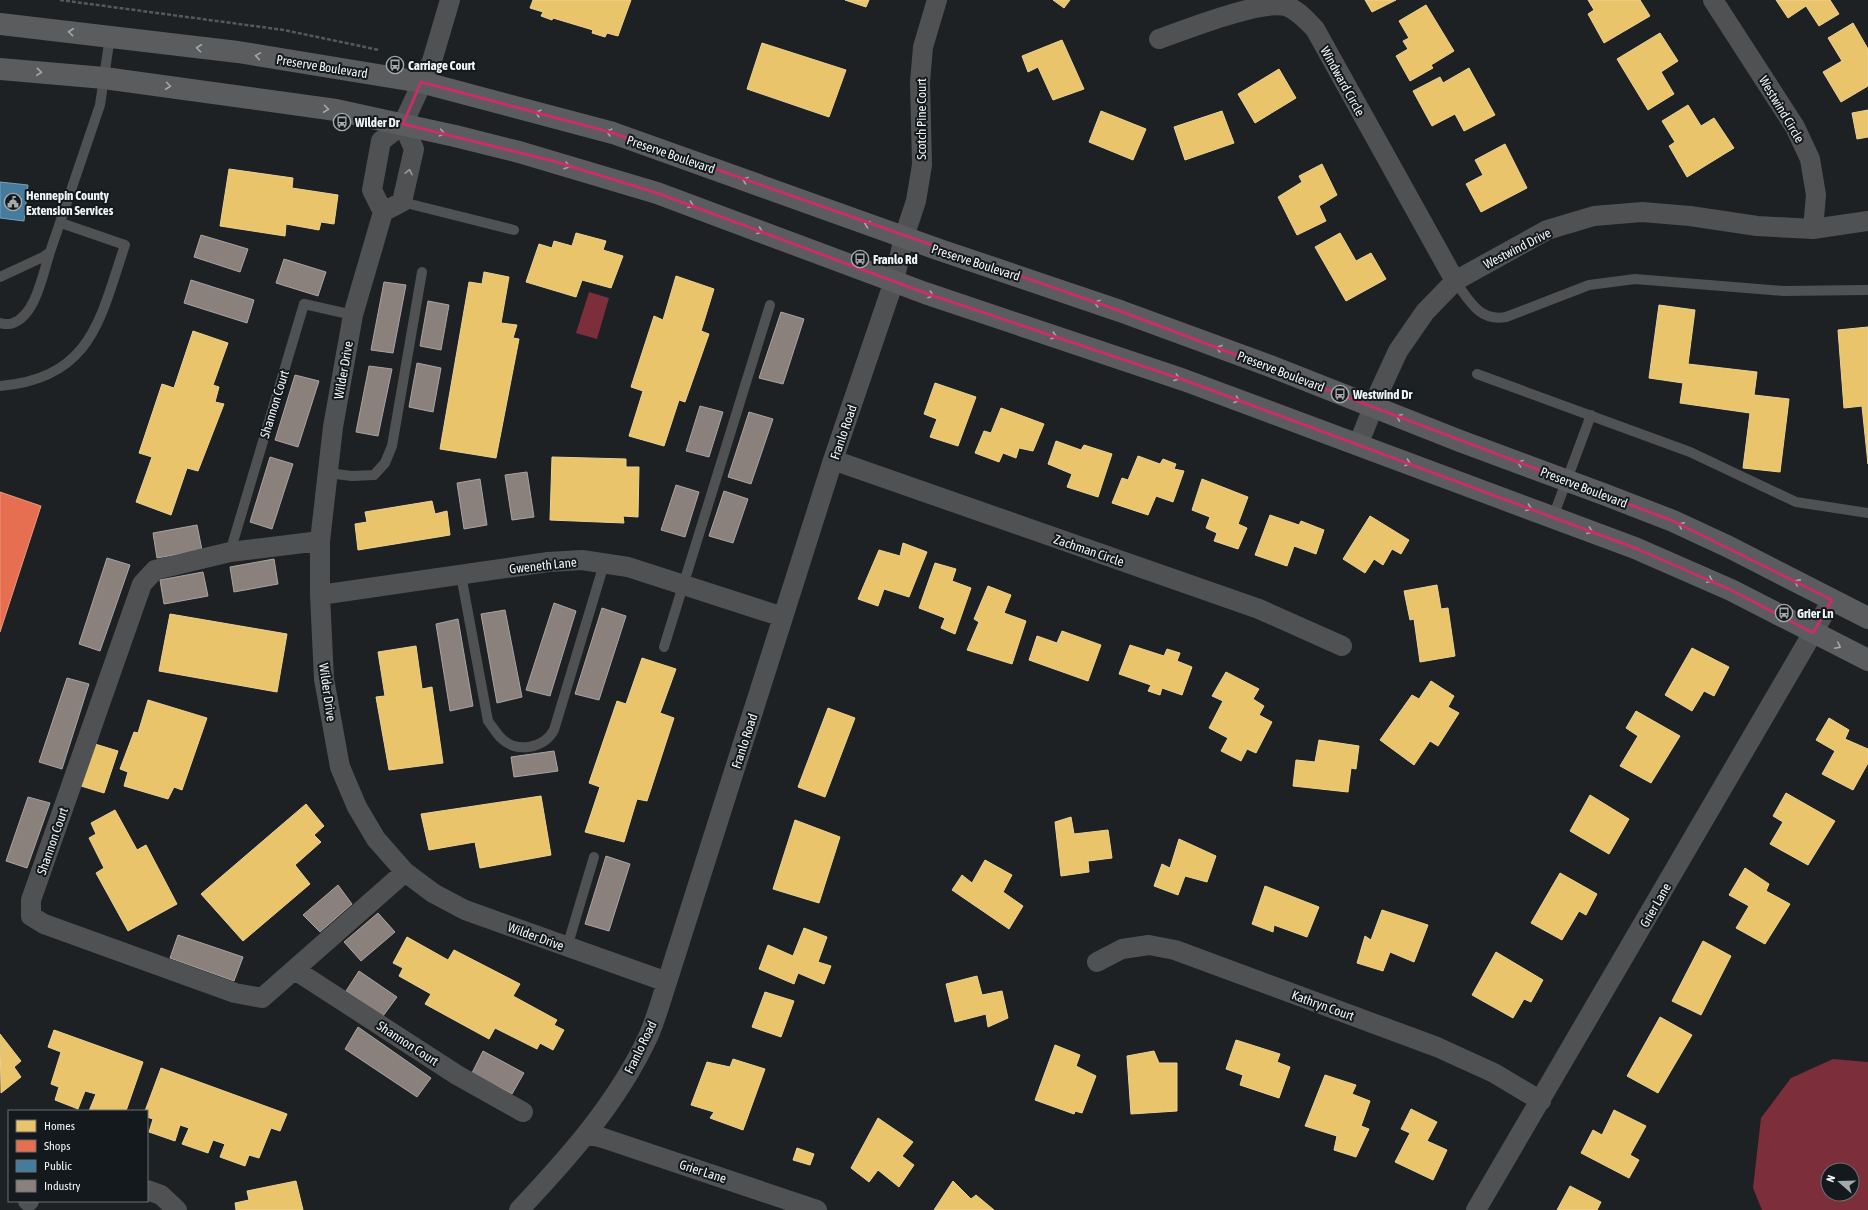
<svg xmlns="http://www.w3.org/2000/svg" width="1868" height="1210" viewBox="0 0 1868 1210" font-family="'Asap Condensed',sans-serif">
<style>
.water{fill:#7c2e3a;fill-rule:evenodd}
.homes{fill:#e9c46a;stroke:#ebd294}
.shops{fill:#e76f51;stroke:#ea9782}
.public{fill:#457b9d;stroke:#789fb8}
.industry{fill:#8a817c;stroke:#a9a4a1}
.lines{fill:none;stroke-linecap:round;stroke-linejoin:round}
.path{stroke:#575859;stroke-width:2.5;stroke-dasharray:4 2;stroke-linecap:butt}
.lane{stroke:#505152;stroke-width:10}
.street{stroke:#505152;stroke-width:20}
.secondary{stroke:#5a5c5d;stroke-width:22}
.oneway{stroke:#a5a8aa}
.oneway2{stroke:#989a9c}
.marked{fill:none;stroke:#c72e6a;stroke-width:3;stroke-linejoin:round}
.labels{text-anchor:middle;stroke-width:4;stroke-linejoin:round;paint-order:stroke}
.poi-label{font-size:13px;font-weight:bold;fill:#f0f4f6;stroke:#13191c;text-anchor:start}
.street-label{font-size:13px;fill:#f0f4f6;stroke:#13191c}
</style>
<rect width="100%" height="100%" fill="#1e2123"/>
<path class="water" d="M589,292L609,298L597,339L576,333Z
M1833,1059L1868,1062V1210H1762L1753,1188L1761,1118L1791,1078ZM1828,1170H1852V1194H1828Z"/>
<path class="homes" d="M533,0H631L618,36L607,33L605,37L592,33L593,30L553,18L552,20L541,16L543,12L530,8Z
M845,0H869L866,7Z
M1053,0H1070L1064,8Z
M1365,0H1396L1372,12Z
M1588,0H1640L1650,16L1604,43L1588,14L1594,10Z
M1776,0H1830L1839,14L1819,26L1806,6L1788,18Z
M1426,5L1454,51L1431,65L1433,68L1410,81L1396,56L1408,49L1403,41L1409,38L1399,21Z
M1853,23L1868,49V86L1841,102L1823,72L1842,61L1828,38Z
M1660,33L1678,61L1661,72L1674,94L1648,110L1617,59Z
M1062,40L1084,89L1053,100L1038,67L1028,72L1022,56Z
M762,43L846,70L829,117L747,89Z
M1469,68L1495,115L1464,131L1455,114L1432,126L1413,91L1440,77L1443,83Z
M1279,69L1296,98L1255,123L1238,94Z
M1688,105L1701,126L1714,118L1734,148L1687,177L1669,146L1675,142L1662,121Z
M1868,110V137L1857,139L1852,113Z
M1101,111L1146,129L1133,160L1089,142Z
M1222,111L1234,143L1185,160L1174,127Z
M1505,144L1527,188L1481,212L1466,184L1483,175L1475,160Z
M1322,164L1337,195L1319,206L1326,221L1297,235L1278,197L1302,182L1299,176Z
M229,169L293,178L292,188L338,195L334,224L321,222L319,230L286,224L285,236L220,226Z
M576,233L606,241L603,250L623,256L611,288L582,280L576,297L526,282L539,244L552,248L554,241L572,246Z
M1340,233L1356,261L1371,253L1386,279L1346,301L1315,247Z
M484,272L509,277L501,323L517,325L513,338L519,339L496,458L440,449L469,282L482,284Z
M676,276L714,289L701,331L709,334L685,402L679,400L664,446L629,436L643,391L631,387L654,316L663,320Z
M1659,305L1695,310L1688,364L1757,372L1754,395L1789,399L1780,472L1743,468L1750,413L1680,403L1683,383L1649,378Z
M1868,327V464L1862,406L1844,408L1838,330Z
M193,331L228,343L213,385L219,387L215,402L224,404L198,471L187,468L171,515L136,502L152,457L139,453L162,384L174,388Z
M935,383L976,397L958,446L930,437L937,419L924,414Z
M1001,408L1044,424L1033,451L1019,448L1016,458L1003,453L999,462L975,453L984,431L991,433Z
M1056,441L1081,450L1084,445L1112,454L1098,497L1067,487L1072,474L1048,464Z
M1138,456L1160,464L1163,459L1176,464L1174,469L1184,471L1173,502L1156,496L1148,515L1112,503L1122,478L1128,480Z
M552,457L626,459V467H639L638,517L623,516L624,523L550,520Z
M1202,479L1248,497L1238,524L1247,528L1238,549L1214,541L1217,533L1206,528L1210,517L1192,510Z
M432,501L435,514L447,511L450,535L358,550L355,524L367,522L365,512Z
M1270,515L1299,525L1301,521L1324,530L1316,554L1294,546L1287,566L1255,555Z
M1370,516L1409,540L1401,554L1392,549L1383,565L1374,559L1365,573L1343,559Z
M903,543L927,552L909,597L884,589L878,606L858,599L879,550L900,556Z
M935,563L956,569L952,581L971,588L955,634L941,628L945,618L919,608Z
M1437,585L1441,609L1448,608L1455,656L1420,662L1414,619L1410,620L1404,591Z
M988,586L1011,595L1004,613L1026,621L1012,664L967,650L979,622L974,619Z
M170,614L287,634L277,692L159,671Z
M1062,631L1101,645L1088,681L1029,660L1037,636L1057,643Z
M1130,645L1164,656L1167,649L1180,653L1177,661L1192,667L1182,695L1162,688L1160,695L1148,691L1151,685L1119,674Z
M416,646L422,689L432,687L443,763L389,770L376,697L385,696L378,652Z
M1692,648L1729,667L1714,696L1704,691L1692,711L1665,695Z
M642,658L676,669L660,713L674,718L647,801L637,799L624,842L585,832L600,787L589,783L617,701L626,704Z
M1226,672L1259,689L1253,699L1264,706L1259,715L1272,722L1256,753L1247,749L1241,761L1221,751L1228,738L1209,728L1223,701L1212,696Z
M1431,681L1454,696L1448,707L1459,713L1438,746L1430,741L1414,765L1380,740L1412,695L1419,699Z
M148,700L207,718L182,790L174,787L168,799L124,786L128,772L120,769L134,732L138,733Z
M828,708L855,718L825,797L798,787Z
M1636,711L1680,736L1651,783L1620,766L1638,736L1626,728Z
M1829,718L1849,730L1845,739L1868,749V763L1853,790L1822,774L1835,751L1816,740Z
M1319,740L1359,746L1356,769L1351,768L1348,792L1293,786L1296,760L1315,762Z
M95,744L118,751L104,793L81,786Z
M1786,793L1835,821L1808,865L1770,844L1783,822L1773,816Z
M1590,795L1629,819L1609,854L1570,831Z
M541,796L551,855L480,868L475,842L429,850L421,814Z
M306,804L324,826L314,835L321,842L295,865L310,884L243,941L201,894Z
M115,810L137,850L146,845L177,904L128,931L96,873L104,868L89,838L96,834L91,823Z
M1071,817L1074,834L1108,830L1112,858L1088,861L1089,872L1061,876L1055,822Z
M795,820L840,837L819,903L773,889Z
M1179,839L1216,856L1207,882L1185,876L1178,895L1154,886L1162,864L1170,868Z
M985,860L1012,875L1003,892L1023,906L1009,929L952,890L962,875L972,883Z
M1745,868L1769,884L1766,891L1790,904L1765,944L1736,928L1749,906L1729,895Z
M1560,873L1597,894L1586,915L1579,911L1562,940L1531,923Z
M1265,886L1319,907L1307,937L1274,925L1273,932L1252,924Z
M1382,910L1428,925L1414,962L1390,952L1383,971L1357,963L1365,936L1371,940Z
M804,928L827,937L818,962L831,966L824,984L798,973L794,984L759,969L768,945L793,956Z
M407,937L448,960L454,950L520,984L513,996L557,1020L554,1025L564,1030L553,1050L540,1043L537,1049L495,1028L489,1039L425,1004L431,994L399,976L403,968L393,963Z
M1703,941L1731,956L1701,1015L1672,1001Z
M1496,952L1543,980L1531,1002L1524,999L1513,1018L1472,995Z
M977,976L982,995L1002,991L1008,1018L988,1027L986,1014L955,1022L946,984Z
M765,992L794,1001L781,1037L752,1027Z
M1660,1017L1692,1035L1658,1093L1627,1076Z
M54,1030L143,1062L126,1111H89L96,1094L85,1091L78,1109L55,1100L59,1087L51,1084L61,1052L48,1047Z
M0,1034L21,1061L14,1067L21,1077L1,1093Z
M1236,1040L1280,1054L1277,1062L1290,1067L1279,1098L1240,1085L1243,1075L1226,1069Z
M1055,1045L1080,1055L1076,1066L1096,1076L1082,1113L1075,1111L1074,1114L1035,1100Z
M1154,1051L1159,1063H1177V1111L1131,1114L1127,1056Z
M733,1059L765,1069L743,1130L710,1118L714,1112L691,1105L707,1062L730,1067Z
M161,1068L287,1114L280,1131L271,1128L259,1158L249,1155L245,1166L220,1157L225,1144L213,1140L208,1153L182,1144L189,1128L180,1125L175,1141L149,1132L153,1119L147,1117V1111H145Z
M1325,1075L1356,1085L1352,1094L1370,1101L1361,1126L1369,1129L1356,1157L1334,1150L1337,1136L1305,1126Z
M1411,1109L1437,1122L1427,1141L1447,1150L1433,1180L1395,1162L1410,1133L1401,1129Z
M1614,1110L1646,1126L1630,1155L1639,1160L1629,1178L1581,1153L1593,1130L1602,1135Z
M878,1118L913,1142L902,1156L914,1165L899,1187L878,1170L869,1182L851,1168Z
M797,1148L814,1154L810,1165L793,1160Z
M296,1181L303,1210H236L235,1203L249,1200L247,1191Z
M953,1181L971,1199L976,1195L994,1210H934Z
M1570,1186L1601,1202L1597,1210H1557Z"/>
<path class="shops" d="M0,492L41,506L0,632Z"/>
<path class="public" d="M0,182L28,185L24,221L0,218Z"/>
<path class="industry" d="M201,235L248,249L240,272L194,257Z
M284,259L326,272L318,296L276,283Z
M191,280L254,300L247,323L184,303Z
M384,282L406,285L393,353L371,350Z
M428,301L449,305L441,350L420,346Z
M781,312L804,319L783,384L759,378Z
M417,363L441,368L433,412L409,407Z
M369,366L392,369L378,436L356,432Z
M295,375L319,381L298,447L275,440Z
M700,406L723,412L709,457L686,451Z
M749,412L773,419L751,484L728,477Z
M270,457L293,464L272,529L250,522Z
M527,472L534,517L512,520L505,475Z
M480,479L487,525L464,529L457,483Z
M676,485L699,492L685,537L661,530Z
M724,491L748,499L733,543L709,536Z
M197,525L202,550L157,558L153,533Z
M107,558L130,565L100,651L79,644Z
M274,559L278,584L234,592L230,567Z
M203,572L208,596L164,604L160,580Z
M554,603L576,611L550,696L526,690Z
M602,608L626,616L599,700L575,694Z
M505,610L522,697L497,703L481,614Z
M458,619L473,706L450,711L436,624Z
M67,678L89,684L62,769L39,762Z
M554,751L558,771L514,777L511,757Z
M28,797L50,803L27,868L6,861Z
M606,856L630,864L609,931L585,924Z
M338,885L352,904L320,932L303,915Z
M378,913L395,932L361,961L344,942Z
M178,935L243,957L234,981L170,958Z
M359,971L397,997L383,1016L346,991Z
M358,1027L431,1078L417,1097L345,1049Z
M483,1051L524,1073L512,1094L472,1073Z"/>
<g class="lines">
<path class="path" d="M60,0L284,30L379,50"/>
<path class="lane" d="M402,202L514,230
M0,277L43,257L50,252L100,105L110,36
M1455,281C1469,300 1479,322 1506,317L1589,285L1635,279L1783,291L1868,290
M0,323C4,324 9,325 13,323C36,315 43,273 50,252
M1477,374L1690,452L1796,502L1868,513
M0,386C92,378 100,319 125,245L61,223
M327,473L352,476L374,475L385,463L392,446L422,272
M1553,517L1591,415
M230,552L304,304L353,315
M461,575L488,721C492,726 496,733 501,738C517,754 544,748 554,730L604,564
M664,647L770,305
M567,947L594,857"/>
<path class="street" d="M450,0L432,61L403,124L381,141L372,190L383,212L353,315L333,427L320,541V595L324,679L340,767L357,807L376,839L405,872L433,893L465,910L667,982
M1713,0L1795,127L1810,159L1816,195L1813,229
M1159,39C1187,29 1260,0 1286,6C1298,10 1306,20 1315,29L1455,281
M383,212L402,202L414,149L403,124
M1358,445L1380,390L1398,351L1425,312L1455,281L1547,230L1594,216L1642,212L1690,216L1757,226L1813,229L1868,221
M833,460L1259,609L1342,646
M320,541L230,552L155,570L142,584L31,900V916L44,924L235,993L262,998L405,872
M320,595L548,562L582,560L628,567L783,617
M1097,962L1122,949L1149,945L1175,950L1437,1047L1494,1073L1541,1101
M295,970L457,1075L523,1112
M587,1134L603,1138L817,1210
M147,1190L161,1195L177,1210
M28,1201H29
M519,1210C569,1157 617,1103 648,1037C656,1019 661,1000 667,982L833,460L894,281L904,237L916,201L922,165L920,82L923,47L937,0
M1476,1210L1832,600"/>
<path class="secondary" d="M0,24L238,52L421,82L613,133L940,250L1120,311L1270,366L1460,441L1606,495L1673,521L1729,547L1868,618
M0,69L104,78L336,110L455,136L519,152L657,193L925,293L1184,380L1635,548L1731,590L1868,660"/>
</g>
<defs><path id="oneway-chevron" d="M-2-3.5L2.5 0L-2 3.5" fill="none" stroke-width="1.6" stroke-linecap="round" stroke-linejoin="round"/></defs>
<g class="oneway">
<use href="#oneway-chevron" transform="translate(71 32) rotate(-174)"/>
<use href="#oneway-chevron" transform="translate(199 48) rotate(-173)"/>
<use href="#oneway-chevron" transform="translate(258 56) rotate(-171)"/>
<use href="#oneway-chevron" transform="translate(39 72) rotate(5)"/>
<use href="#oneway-chevron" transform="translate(168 86) rotate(7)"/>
<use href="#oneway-chevron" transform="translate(326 109) rotate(8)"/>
<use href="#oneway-chevron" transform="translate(538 113) rotate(-164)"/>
<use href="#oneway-chevron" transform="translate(609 132) rotate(-165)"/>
<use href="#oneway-chevron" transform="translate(442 133) rotate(12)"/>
<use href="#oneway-chevron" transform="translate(567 166) rotate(17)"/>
<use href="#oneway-chevron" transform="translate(745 180) rotate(-160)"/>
<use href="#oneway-chevron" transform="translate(691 205) rotate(20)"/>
<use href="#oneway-chevron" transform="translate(867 224) rotate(-160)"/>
<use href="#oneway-chevron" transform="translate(760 231) rotate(21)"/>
<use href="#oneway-chevron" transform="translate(931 295) rotate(19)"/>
<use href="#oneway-chevron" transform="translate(1097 303) rotate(-161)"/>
<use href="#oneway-chevron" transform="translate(1054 336) rotate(18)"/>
<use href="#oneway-chevron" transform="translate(1219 348) rotate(-160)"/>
<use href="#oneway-chevron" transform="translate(1177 378) rotate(20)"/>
<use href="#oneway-chevron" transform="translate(1237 400) rotate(20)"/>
<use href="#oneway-chevron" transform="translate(1399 417) rotate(-158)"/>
<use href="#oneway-chevron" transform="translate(1408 463) rotate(20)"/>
<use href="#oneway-chevron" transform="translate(1520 463) rotate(-160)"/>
<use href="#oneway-chevron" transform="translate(1529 508) rotate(21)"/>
<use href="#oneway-chevron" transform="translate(1681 525) rotate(-155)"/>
<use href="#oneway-chevron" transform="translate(1590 531) rotate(21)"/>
<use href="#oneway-chevron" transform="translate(1710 580) rotate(25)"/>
<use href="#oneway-chevron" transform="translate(1797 582) rotate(-152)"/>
<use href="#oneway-chevron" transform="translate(1838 646) rotate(27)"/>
</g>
<use class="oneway2" href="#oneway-chevron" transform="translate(409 172) rotate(-78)"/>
<path class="marked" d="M421,82L613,133L1120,311L1673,521L1832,600L1813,633L1731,590L1635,548L1184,380L925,293L657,193L553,161L403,124Z"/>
<defs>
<symbol id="bus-ring" viewBox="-11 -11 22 22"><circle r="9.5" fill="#13191c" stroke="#a6aaac" stroke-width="1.5"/><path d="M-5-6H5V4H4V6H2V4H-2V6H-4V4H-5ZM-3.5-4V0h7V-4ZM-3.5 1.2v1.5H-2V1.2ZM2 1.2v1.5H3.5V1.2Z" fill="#a6aaac"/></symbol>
<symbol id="civic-ring" viewBox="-11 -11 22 22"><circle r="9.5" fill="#13191c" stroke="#a6aaac" stroke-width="1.5"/><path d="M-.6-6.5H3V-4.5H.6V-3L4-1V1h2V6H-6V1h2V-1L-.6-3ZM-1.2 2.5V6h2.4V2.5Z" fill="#a6aaac"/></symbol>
</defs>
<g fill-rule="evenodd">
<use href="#bus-ring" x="385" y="55" width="20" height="20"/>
<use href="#bus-ring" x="332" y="112" width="20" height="20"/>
<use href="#civic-ring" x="3" y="192" width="20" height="20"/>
<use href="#bus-ring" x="850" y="249" width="20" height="20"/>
<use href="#bus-ring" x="1330" y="384" width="20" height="20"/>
<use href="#bus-ring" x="1774" y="603" width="20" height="20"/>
</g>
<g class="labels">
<g class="poi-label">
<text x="408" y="70">Carriage Court</text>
<text x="355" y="127">Wilder Dr</text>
<text x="26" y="200">Hennepin County<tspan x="26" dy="15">Extension Services</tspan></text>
<text x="873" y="264">Franlo Rd</text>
<text x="1353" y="399">Westwind Dr</text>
<text x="1797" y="618">Grier Ln</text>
</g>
<g class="street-label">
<text transform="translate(322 66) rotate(9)" y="5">Preserve Boulevard</text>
<text transform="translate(1343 81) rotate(61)" y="5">Windward Circle</text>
<text transform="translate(1782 109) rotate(59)" y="5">Westwind Circle</text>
<text transform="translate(921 119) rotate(-90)" y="5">Scotch Pine Court</text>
<text transform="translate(671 154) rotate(19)" y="5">Preserve Boulevard</text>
<text transform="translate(1517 248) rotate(-27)" y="5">Westwind Drive</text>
<text transform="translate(976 262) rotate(18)" y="5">Preserve Boulevard</text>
<text transform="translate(343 370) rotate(-80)" y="5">Wilder Drive</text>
<text transform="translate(1281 371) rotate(21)" y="5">Preserve Boulevard</text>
<text transform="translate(274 404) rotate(-73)" y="5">Shannon Court</text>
<text transform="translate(843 432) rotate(-71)" y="5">Franlo Road</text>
<text transform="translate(1584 487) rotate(21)" y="5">Preserve Boulevard</text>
<text transform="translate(1089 550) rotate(19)" y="5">Zachman Circle</text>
<text transform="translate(543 565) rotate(-6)" y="5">Gweneth Lane</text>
<text transform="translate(328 692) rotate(82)" y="5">Wilder Drive</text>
<text transform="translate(744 741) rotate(-72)" y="5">Franlo Road</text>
<text transform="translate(52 841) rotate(-71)" y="5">Shannon Court</text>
<text transform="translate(1655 905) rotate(-60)" y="5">Grier Lane</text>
<text transform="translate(536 936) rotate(20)" y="5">Wilder Drive</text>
<text transform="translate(1323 1005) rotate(20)" y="5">Kathryn Court</text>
<text transform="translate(408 1043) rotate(33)" y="5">Shannon Court</text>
<text transform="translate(640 1047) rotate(-64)" y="5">Franlo Road</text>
<text transform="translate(703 1171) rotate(18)" y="5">Grier Lane</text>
</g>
</g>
<rect x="8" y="1110" width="140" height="92" fill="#13191c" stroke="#6b7173"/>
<rect x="16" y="1120" width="20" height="12" fill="#e9c46a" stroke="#6b7173"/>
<text x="44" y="1130" font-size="12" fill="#f0f4f6">Homes</text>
<rect x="16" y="1140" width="20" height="12" fill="#e76f51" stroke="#6b7173"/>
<text x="44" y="1150" font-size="12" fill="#f0f4f6">Shops</text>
<rect x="16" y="1160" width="20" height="12" fill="#457b9d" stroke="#6b7173"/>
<text x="44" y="1170" font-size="12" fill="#f0f4f6">Public</text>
<rect x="16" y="1180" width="20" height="12" fill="#8a817c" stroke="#6b7173"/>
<text x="44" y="1190" font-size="12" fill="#f0f4f6">Industry</text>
<g transform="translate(1840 1182) rotate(290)"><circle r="19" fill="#13191c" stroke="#6b7173"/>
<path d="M0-3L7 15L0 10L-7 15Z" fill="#a6aaac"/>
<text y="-6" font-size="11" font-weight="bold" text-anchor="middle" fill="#f0f4f6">N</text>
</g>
</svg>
